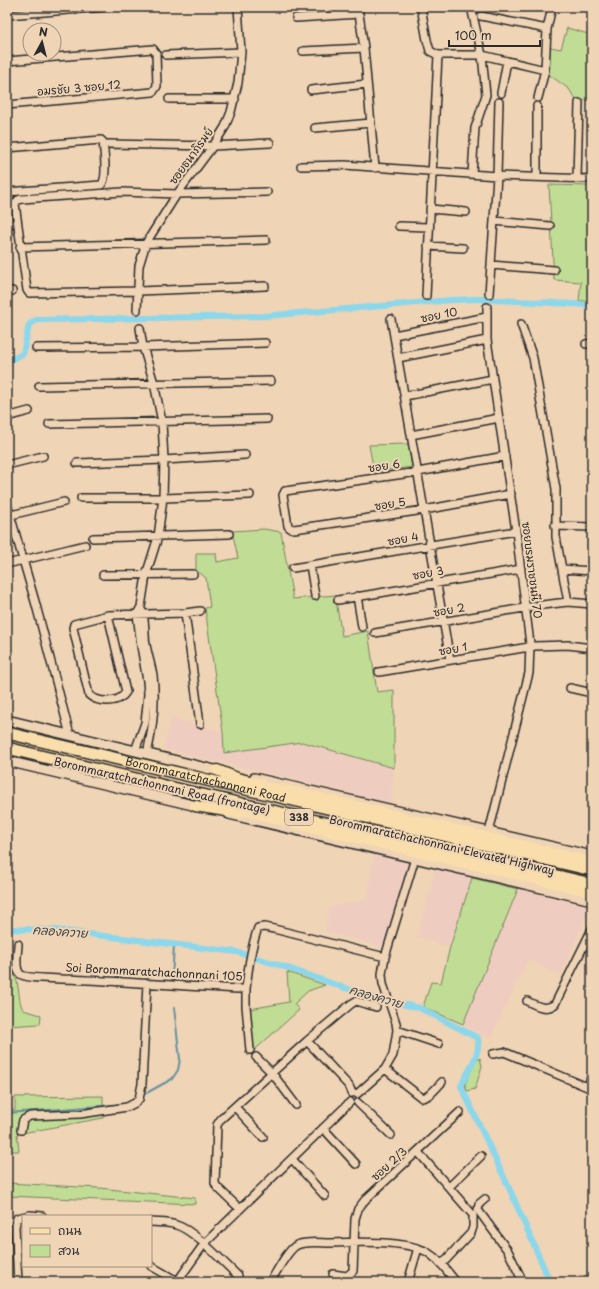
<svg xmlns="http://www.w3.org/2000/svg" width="599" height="1289" viewBox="0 0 599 1289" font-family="'Playpen Sans','Playpen Sans Thai',sans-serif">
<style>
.built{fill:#efccc0}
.green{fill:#c1dc94;stroke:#768460}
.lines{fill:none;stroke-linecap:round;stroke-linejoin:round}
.stream{stroke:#65929e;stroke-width:2}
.canal{stroke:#8bd7eb;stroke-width:6}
.minor-casing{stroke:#2b2b2b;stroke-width:10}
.secondary-casing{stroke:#2b2b2b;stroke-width:12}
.primary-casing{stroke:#2b2b2b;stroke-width:13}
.trunk-casing{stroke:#2b2b2b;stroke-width:14}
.minor{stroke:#efd4b6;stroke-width:7}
.secondary{stroke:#efd4b6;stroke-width:9}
.primary{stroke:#f9deab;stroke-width:10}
.trunk{stroke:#f9deab;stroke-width:11}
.labels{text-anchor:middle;stroke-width:4;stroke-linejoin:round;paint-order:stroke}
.shield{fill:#efd4b6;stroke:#665e55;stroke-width:1}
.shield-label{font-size:10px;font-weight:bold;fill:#2b2b2b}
.street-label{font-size:11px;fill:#2b2b2b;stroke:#efd4b6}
.water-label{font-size:12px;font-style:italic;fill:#394548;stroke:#efd4b6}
</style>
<rect width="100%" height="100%" fill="#efd4b6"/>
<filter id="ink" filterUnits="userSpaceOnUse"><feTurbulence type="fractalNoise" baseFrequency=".025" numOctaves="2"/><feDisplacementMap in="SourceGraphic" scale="8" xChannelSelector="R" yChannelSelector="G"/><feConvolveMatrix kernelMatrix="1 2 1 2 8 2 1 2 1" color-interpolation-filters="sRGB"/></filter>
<g filter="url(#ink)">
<path class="built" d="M171,718L223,732L224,753L302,742L394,768L391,803L164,749Z
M374,854L409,862L383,947L325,931L330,907L367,900Z
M436,869L472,878L450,947L417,937Z
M518,889L591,906L560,975L528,959L490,1039L463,1024Z"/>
<path class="green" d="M567,28L592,35V101L576,100L569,89L548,74L550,47L561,49Z
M549,185L592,186V301H579L581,282L554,280Z
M408,444L412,467L374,472L369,445Z
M264,529L281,532L293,599L335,595L342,636L368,631L377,692L394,690V768L302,742L224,753L223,732L205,608L210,607L206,578L196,570V553H216L217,562L238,558L232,531Z
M472,878L518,889L463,1024L423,1007L431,982L441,983L450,947Z
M7,967C22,977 16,996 23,1010L41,1015L40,1024L7,1026Z
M287,972L325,985L308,991L294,1004L299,1010L248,1056L244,1010L289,1002Z
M480,1058L482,1066L475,1089L467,1091L465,1085L474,1062Z
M103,1096V1118L17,1134L19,1151H7V1111L15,1110V1097Z
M7,1183L99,1188L195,1198V1204L7,1196Z"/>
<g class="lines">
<path class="stream" d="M172,980L174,944
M141,1096L172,1079L178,1070L180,1059L174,1008
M7,1113L62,1109L126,1104L136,1098"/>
<path class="canal" d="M7,361L23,354L29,325L36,320L264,316L452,300L480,299L592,305
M7,929L55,930L237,952L282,966L374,998L420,1008L478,1038C481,1054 468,1071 461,1086L510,1190L550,1282"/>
<defs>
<path id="minor" d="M358,7L364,48L375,168
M421,7L427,40L430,51L438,55
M7,15L106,7
M481,16L547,29
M296,18L359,14
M303,51L364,48
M166,55L241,52
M7,61L153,49L156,53L157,86L153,92L7,105
M311,90L367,84
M501,93L507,61
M538,98L545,70L547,29L552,7
M169,99H235
M537,106V177
M315,128L371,123
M108,144L213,146L270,143
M7,148L101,140L103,142C104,152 108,179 101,185L7,192
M301,166L345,165L497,176L592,179
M472,174L475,128L486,95L482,55L545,70
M577,178L579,103
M430,209L466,212
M494,221L550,226
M399,226L428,227
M7,231H10
M428,246L463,248
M20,247L266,240
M491,265L554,270
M265,286L139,291L29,293L27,290L15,204L18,200L22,199L122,192L177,194L267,192
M7,292L12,291
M489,294L497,176L499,102
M426,296L438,55H482L471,7
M487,307V340L516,531L530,644L529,673L489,832
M137,310L139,266L146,243L177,194L213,146L225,127L231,112L238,83L241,52L238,7
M391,319L450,660
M521,324L533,358L556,489V537L568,602
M394,335L487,317
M586,344L592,343
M36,348L143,347L265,343
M398,358L487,340
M39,386L271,381
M405,396L493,379
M7,417L29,411
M49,424L267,419
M411,435L499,418
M505,456L418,472L285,491L283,495L288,526L290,528L294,529L424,510L511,494
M77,463L164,460L245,455
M7,465L43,456
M81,498H163L250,495
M7,504L36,605L70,735
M7,516L64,502
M555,526L592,527
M93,538L229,534
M7,564L85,545
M310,565L315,596
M293,568L516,531
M562,569L592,571
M103,575L193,574
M357,596L362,627
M338,600L521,569
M142,611C146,621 144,634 146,645C148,655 151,665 153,675C156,701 153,728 147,754
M185,613L200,724
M108,615L126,692C119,704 98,703 89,695L73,628L74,624L108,615L185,613L200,611
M375,633L542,605L568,602L592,604
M379,672L535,646L568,645L592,648
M570,688L592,693
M135,751L145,723L148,694L147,681L141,646L137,614L141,607L146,575L158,537L163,498L164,460L162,422L154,383L143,347L140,328
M18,944C18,952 14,967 20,974C26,979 54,978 62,979C121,981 180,986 239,989H246C248,969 251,947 258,928L264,927L274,929L385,957
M246,989V1006L250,1050
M527,1001C537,1006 546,1011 555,1004L592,929
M397,1030L439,1044
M307,1041L349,1086L352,1093
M493,1054L504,1052L509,1054L592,1089
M256,1057L272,1073L296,1105
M385,1069L422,1098C430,1097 436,1088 442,1082
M588,1087L592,1074
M357,1094L385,1069L393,1055L397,1030L396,1023L383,984L382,974L385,957L415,858
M358,1103L391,1135
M235,1107L263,1137
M323,1128L356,1164
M21,1130L23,1120L30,1116L80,1114L127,1107L135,1103L139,1099L142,1084L147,983
M418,1152L473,1215V1227L471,1233L442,1264
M292,1159L325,1196
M449,1187L481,1156
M485,1199L479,1204L478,1210L508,1251L523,1282
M240,1209L217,1187L215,1183L217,1125L221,1119L307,1041L351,1004L356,1001L376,1007
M151,1222C159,1223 168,1222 176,1225C193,1229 224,1263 238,1276
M151,1266L179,1282
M333,1274L347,1276L353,1271L355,1219L358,1209L365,1200L460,1112
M18,1282L15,1227L17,1218L30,1215L42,1216
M177,1282L204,1244L350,1102
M270,1282C277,1272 287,1250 297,1245C307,1241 320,1243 330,1243C355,1242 406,1240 427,1252C439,1259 447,1271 456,1282
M408,1282L418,1248"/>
<path id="secondary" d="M7,720L223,772
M7,761L201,807
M254,778L592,856
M229,814L592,900"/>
<path id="primary" d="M217,770L237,778L261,784
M252,786L291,791L592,862
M195,806L239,813
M232,807L308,827L592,892"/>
<g id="trunk">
<path id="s1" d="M7,733L592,870"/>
<path d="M7,748L194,793L592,884"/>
</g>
</defs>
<use href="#minor" class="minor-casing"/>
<use href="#secondary" class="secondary-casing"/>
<use href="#primary" class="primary-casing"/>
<use href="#trunk" class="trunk-casing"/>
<use href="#minor" class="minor"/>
<use href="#secondary" class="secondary"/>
<use href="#primary" class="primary"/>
<use href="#trunk" class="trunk"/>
</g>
</g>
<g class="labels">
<rect class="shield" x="285" y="809" width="28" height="16" rx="3"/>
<g class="shield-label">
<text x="299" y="821">338</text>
</g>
<g class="street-label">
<text transform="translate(79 88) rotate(-5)" y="4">อมรชัย 3 ซอย 12</text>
<text transform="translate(191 156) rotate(-54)" y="4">ซอยธนาภิรมย์</text>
<text transform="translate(439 315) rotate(-11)" y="4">ซอย 10</text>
<text transform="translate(384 466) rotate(-8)" y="4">ซอย 6</text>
<text transform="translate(390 504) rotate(-8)" y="4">ซอย 5</text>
<text transform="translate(403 539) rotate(-10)" y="4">ซอย 4</text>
<text transform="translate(532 570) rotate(83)" y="4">ซอยบรมราชชนนี 70</text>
<text transform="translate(428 573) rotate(-10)" y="4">ซอย 3</text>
<text transform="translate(449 610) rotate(-10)" y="4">ซอย 2</text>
<text transform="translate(453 649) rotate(-10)" y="4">ซอย 1</text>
<text dy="4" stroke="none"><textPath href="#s1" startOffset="204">Borommaratchachonnani Road</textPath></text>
<text transform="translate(162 786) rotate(13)" y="4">Borommaratchachonnani Road (frontage)</text>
<text transform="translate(442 845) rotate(13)" y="4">Borommaratchachonnani Elevated Highway</text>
<text transform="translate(154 972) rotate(3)" y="4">Soi Borommaratchachonnani 105</text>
<text transform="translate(389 1164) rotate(-42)" y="4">ซอย 2/3</text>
</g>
<g class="water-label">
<text transform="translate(60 932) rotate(4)" y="4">คลองควาย</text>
<text transform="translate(376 997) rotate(16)" y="4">คลองควาย</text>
</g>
</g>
<rect width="599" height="1289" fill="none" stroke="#efd4b6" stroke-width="24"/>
<rect x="12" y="12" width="575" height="1265" fill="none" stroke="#2b2b2b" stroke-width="1.5" filter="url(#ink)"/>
<rect x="22" y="1215" width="130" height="52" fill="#efd4b6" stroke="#a1907e"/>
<rect x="30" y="1228" width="20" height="6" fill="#f9deab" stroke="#a1907e"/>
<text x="58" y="1235" font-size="12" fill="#2b2b2b">ถนน</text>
<rect x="30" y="1245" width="20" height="12" fill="#c1dc94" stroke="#a1907e"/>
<text x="58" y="1255" font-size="12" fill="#2b2b2b">สวน</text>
<g transform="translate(42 42) rotate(7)"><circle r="19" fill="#efd4b6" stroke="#a1907e"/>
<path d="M0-3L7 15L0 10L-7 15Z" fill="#2b2b2b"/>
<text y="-6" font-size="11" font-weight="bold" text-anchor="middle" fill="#2b2b2b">N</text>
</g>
<path d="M449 40v6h91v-6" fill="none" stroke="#2b2b2b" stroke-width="2"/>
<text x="455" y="40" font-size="12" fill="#2b2b2b" stroke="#efd4b6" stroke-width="3" paint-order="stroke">100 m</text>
</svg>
